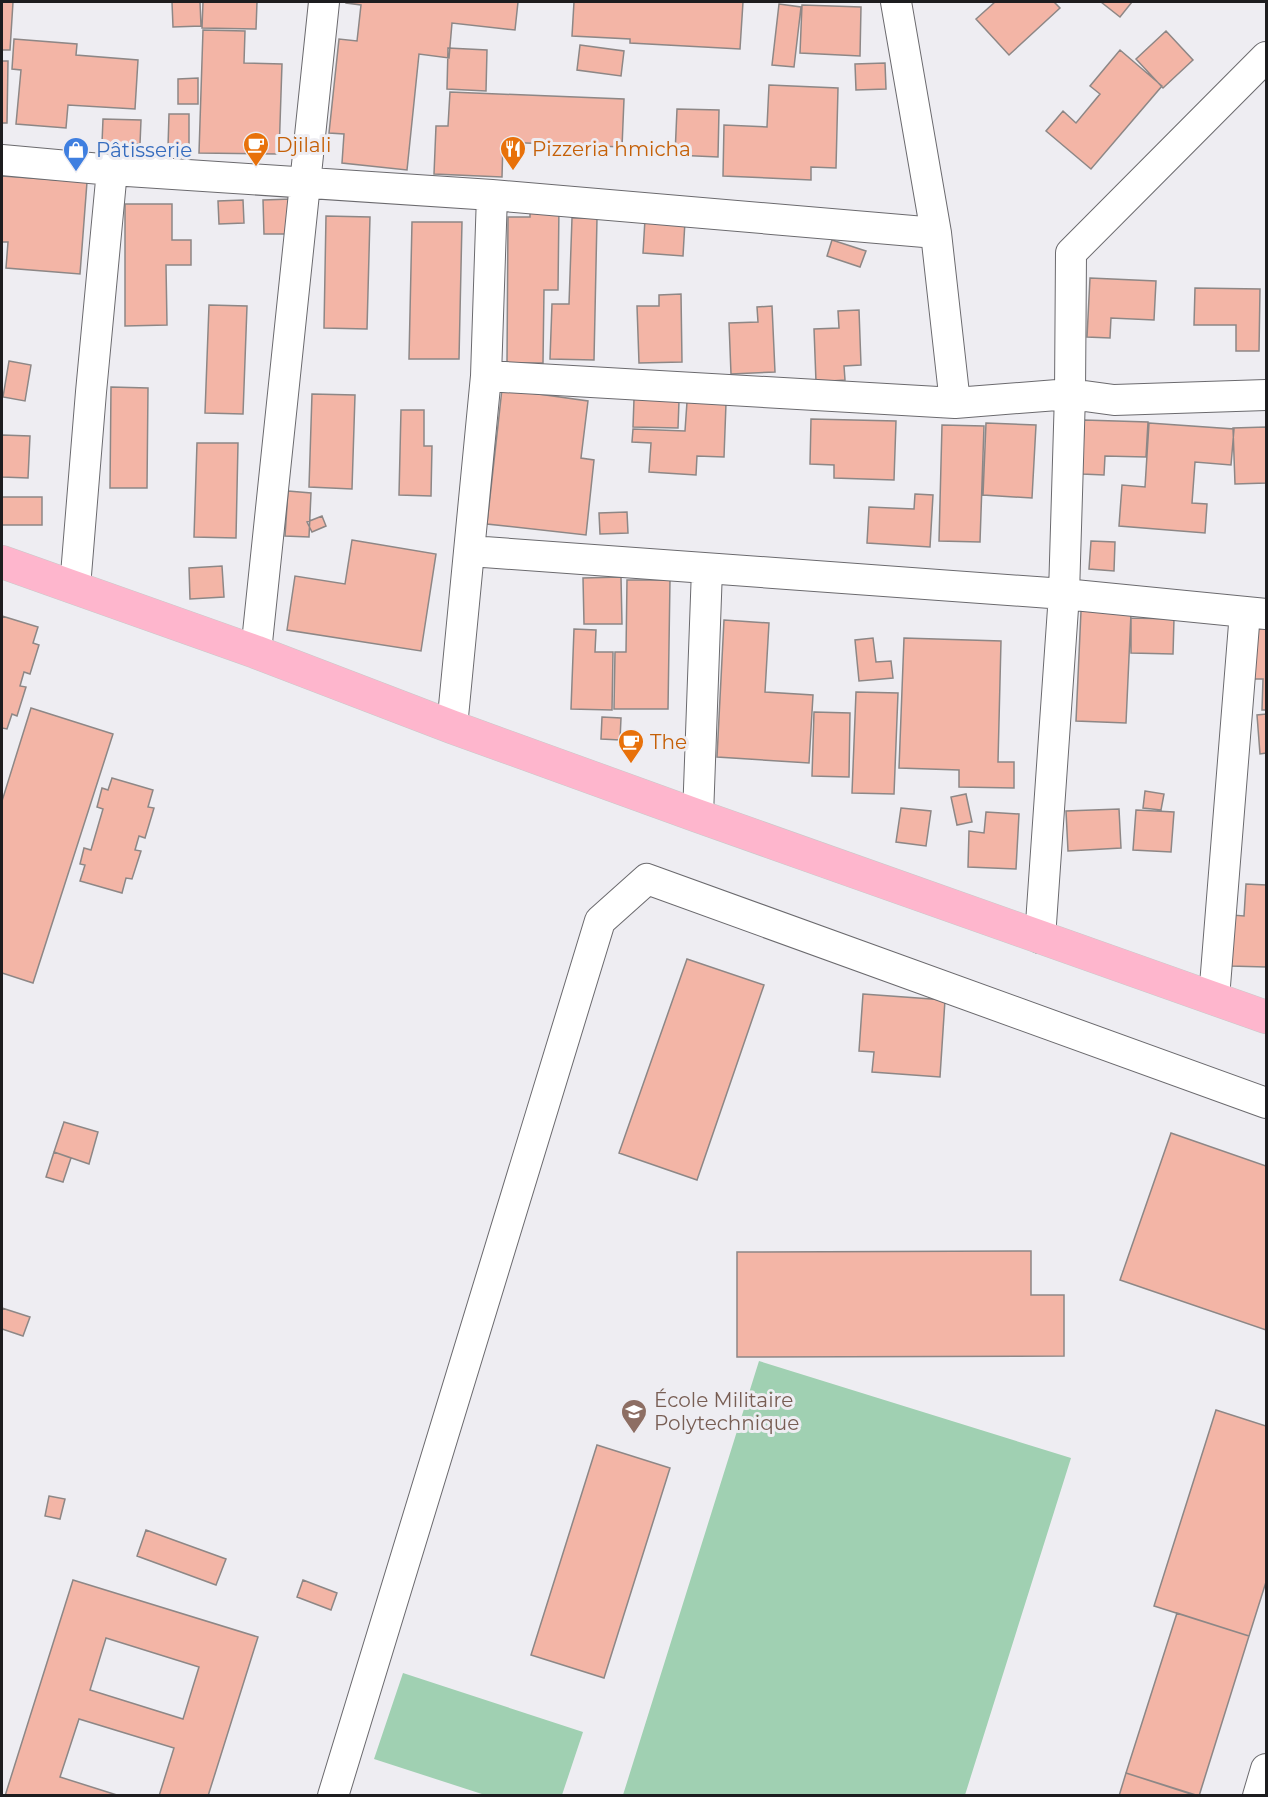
<svg xmlns="http://www.w3.org/2000/svg" width="1268" height="1797" viewBox="0 0 1268 1797" font-family="Montserrat,sans-serif">
<style>
.green{fill:#a0d0b2}
.building{fill:#f3b5a6;stroke:#8d8786;stroke-width:1.5;fill-rule:evenodd}
.lines{fill:none;stroke-linecap:round;stroke-linejoin:round}
.minor-casing{stroke:#6b6a6e;stroke-width:32}
.major-casing{stroke:#c9c9c9;stroke-width:34}
.minor{stroke:#fff;stroke-width:30}
.major{stroke:#feb6cd;stroke-width:33}
.labels{text-anchor:middle;stroke-width:6;stroke-linejoin:round;paint-order:stroke}
.food-label{font-size:20px;fill:#c56008;stroke:#eeedf2;text-anchor:start}
.shop-label{font-size:20px;fill:#366cbe;stroke:#eeedf2;text-anchor:start}
.education-label{font-size:20px;fill:#785e54;stroke:#eeedf2;text-anchor:start}
</style>
<rect width="100%" height="100%" fill="#eeedf2"/>
<path class="green" d="M759,1361L1071,1458L965,1795H623Z
M403,1673L583,1732L562,1795H485L374,1759Z"/>
<path class="building" d="M2,2H13L10,50H2Z
M172,2H200L201,26L173,27Z
M203,2H257L256,29L202,28Z
M346,2H518L515,30L452,23L449,58L419,54L407,170L342,163L344,134L329,133L339,39L357,41L361,5L346,3Z
M574,2H743L740,49L630,43V39L572,36Z
M995,2H1054L1060,8L1009,55L976,19Z
M1101,2H1132L1120,17Z
M779,4L801,7L794,67L772,65Z
M802,5L861,7L860,56L800,53Z
M203,30L245,31L244,63L282,64L279,154L199,153Z
M1166,31L1193,60L1163,88L1136,59Z
M14,39L77,44L76,55L138,60L135,109L68,105L66,128L16,124L21,70L12,69Z
M580,45L624,51L621,76L577,70Z
M448,48L487,50L486,91L447,89Z
M1120,50L1162,86L1091,169L1046,131L1063,111L1076,123L1100,94L1090,86Z
M2,61H8L7,123H2Z
M885,63L886,89L856,90L855,64Z
M198,78V104H178V79Z
M769,85L838,88L836,168L811,167V180L723,176L724,125L767,127Z
M450,92L624,99L622,147L503,142L502,177L434,174L436,126H448Z
M677,109L719,110L718,157L675,155Z
M169,114H189V148L168,147Z
M103,119L141,120L140,144L102,143Z
M2,176L87,182L80,274L6,268L8,242H2Z
M292,199L294,234H264L263,200Z
M243,200L244,223L219,224L218,201Z
M125,204H172V240H191V265H166L167,325L125,326Z
M530,205H559L558,290H544L543,363H507L508,217H530Z
M326,216L370,217L367,329L324,328Z
M572,218H597L594,360L550,359L552,304H569Z
M645,219L685,221L683,256L643,253Z
M412,222H462L459,359H409Z
M832,240L866,251L860,267L827,256Z
M1090,278L1156,281L1154,320L1111,318L1110,338L1087,337Z
M1195,288L1260,289L1259,351H1236V325H1194Z
M681,294L682,362L639,363L637,306H659V295Z
M209,305L247,306L243,414L205,413Z
M772,306L775,372L731,374L729,323L758,322L757,307Z
M859,310L861,365L844,366L845,380L816,382L814,329L839,328L838,311Z
M9,361L31,365L25,401L3,397Z
M111,387L148,388L147,488H110Z
M502,389L588,401L581,458L594,460L586,535L487,524Z
M312,394L355,395L352,489L309,487Z
M634,399L679,401L678,428L633,427Z
M687,402L726,403L724,457L697,456L696,475L649,472L651,443L632,442L633,429L685,431Z
M401,410H424V446H432L431,496L399,495Z
M811,419L896,421L894,480L834,478V465L810,464Z
M1084,420L1148,422L1146,457L1105,456L1104,475L1082,474Z
M986,423L1036,425L1032,498L983,495Z
M1149,423L1234,429L1231,465L1195,462L1192,503L1207,504L1205,533L1119,526L1122,485L1145,487Z
M942,425L984,426L980,542L939,541Z
M1266,427V483L1235,484L1233,428Z
M2,435L30,436L28,478L2,477Z
M197,443H238L236,538L194,537Z
M288,491L311,493L309,537L285,536Z
M915,494L933,495L930,547L867,543L869,507L914,509Z
M2,497H42V525H2Z
M627,512L628,533L600,534L599,513Z
M322,516L326,526L312,532L307,522Z
M352,540L436,554L421,651L287,630L295,576L345,584Z
M1091,541L1115,542L1114,571L1089,569Z
M222,566L224,597L190,599L189,568Z
M621,577L622,624H584L583,578Z
M627,580H670L668,709H614L615,652H626Z
M1081,611L1131,613L1126,723L1076,721Z
M2,616L38,627L33,643L39,645L30,674L24,672L20,686L26,687L17,716L12,714L7,729L2,728Z
M1131,618L1174,619L1173,654L1131,653Z
M724,620L769,623L765,692L813,695L809,763L717,757Z
M1256,621L1266,622V710H1262L1263,679H1254Z
M574,629L596,630L595,652H613L612,710L571,709Z
M873,638L876,662L891,661L893,678L859,681L855,640Z
M904,638L1001,641L998,762H1014V788L959,787V770L899,768Z
M856,692L898,693L894,794L852,793Z
M31,708L113,734L33,983L2,973V801Z
M814,712L850,713L849,777L812,776Z
M1266,714V753L1260,754L1257,715Z
M602,717L621,718L620,740L601,739Z
M112,778L153,790L148,807L154,808L145,838L139,836L135,850L141,851L132,879L126,878L122,893L80,881L85,865L80,864L84,848L91,850L103,809L97,807L102,788L108,790Z
M1145,791L1164,794L1161,810L1143,808Z
M966,794L972,822L957,825L951,797Z
M901,808L931,811L926,846L896,842Z
M1119,809L1121,848L1068,851L1066,811Z
M1136,810L1174,812L1171,852L1133,850Z
M986,812L1019,814L1016,869L968,867L969,831L984,833Z
M1246,884L1266,885V967L1230,966L1232,915L1244,916Z
M687,959L764,985L697,1180L619,1153Z
M863,994L945,1000L940,1077L872,1072L874,1052L859,1051Z
M64,1122L98,1132L89,1164L54,1152Z
M1171,1133L1266,1166V1330L1120,1280Z
M54,1152L71,1158L63,1182L46,1177Z
M1031,1251V1295H1064V1356L737,1357V1252Z
M2,1308L30,1317L23,1336L2,1329Z
M1216,1410L1266,1426V1582L1249,1636L1154,1606Z
M597,1445L670,1468L604,1678L531,1655Z
M49,1496L65,1499L60,1519L45,1516Z
M146,1530L226,1559L216,1585L137,1556Z
M73,1580L258,1637L208,1796H159L174,1748L79,1719L60,1777L120,1796H5ZM106,1638L199,1667L183,1719L90,1690Z
M303,1580L337,1593L331,1610L297,1597Z
M1177,1613L1249,1636L1199,1796L1126,1773Z
M1126,1773L1197,1796H1119Z"/>
<g class="lines">
<defs>
<path id="minor" d="M896,2L936,233L955,403
M2,160L112,170L492,195L936,233
M486,376L955,403L1070,394L1114,400L1266,395
M470,551L1064,594L1266,614
M75,587L91,392L112,170
M256,652L324,2
M452,727L486,376L492,195
M698,816L707,569
M1040,938L1064,594L1070,394L1071,253L1266,57
M1214,998L1245,612
M333,1796L600,921L647,879L1266,1103
M1258,1796L1266,1769"/>
<path id="major" d="M2,562L256,652L452,727L698,816L1266,1017"/>
</defs>
<use href="#minor" class="minor-casing"/>
<use href="#major" class="major-casing"/>
<use href="#minor" class="minor"/>
<use href="#major" class="major"/>
</g>
<defs>
<symbol id="cafe-pin" viewBox="-11 -11 22 30"><path d="M0 17L-7.5 6A9.5 9.5 0 1 1 7.5 6Z" fill="#e8710a" stroke="#eeedf2"/><path d="M-5.5-4.5H6V0H3Q3 3.5 0 3.5H-2.5Q-5.5 3.5-5.5 0ZM3-3.2v2h1.7v-2ZM-6 4.5H4V6H-6Z" fill="#fff"/></symbol>
<symbol id="restaurant-pin" viewBox="-11 -11 22 30"><path d="M0 17L-7.5 6A9.5 9.5 0 1 1 7.5 6Z" fill="#e8710a" stroke="#eeedf2"/><path d="M-5-6h1v4h1v-4h1v4h1v-4h1v5L-1.5 .5V6h-2V.5L-5-1ZM5-6V6H3V1.5H1.5Q1.5-4 5-6Z" fill="#fff"/></symbol>
<symbol id="shop-pin" viewBox="-11 -11 22 30"><path d="M0 17L-7.5 6A9.5 9.5 0 1 1 7.5 6Z" fill="#3f7fe0" stroke="#eeedf2"/><path d="M-5-2.5h2.3a2.7 3.5 0 0 1 5.4 0H5L5.5 6h-11ZM-1.5-2.5h3a1.5 2.3 0 0 0-3 0Z" fill="#fff"/></symbol>
<symbol id="university-pin" viewBox="-11 -11 22 30"><path d="M0 17L-7.5 6A9.5 9.5 0 1 1 7.5 6Z" fill="#8d6e63" stroke="#eeedf2"/><path d="M0-5L7-2L0 1L-7-2ZM-4 1L0 2.5L4 1V4Q0 6-4 4Z" fill="#fff"/></symbol>
</defs>
<g fill-rule="evenodd">
<use href="#cafe-pin" x="241" y="130" width="30" height="40"/>
<use href="#restaurant-pin" x="498" y="134" width="30" height="40"/>
<use href="#shop-pin" x="61" y="135" width="30" height="40"/>
<use href="#cafe-pin" x="616" y="727" width="30" height="40"/>
<use href="#university-pin" x="619" y="1397" width="30" height="40"/>
</g>
<g class="labels">
<g class="food-label">
<text x="276" y="152">Djilali</text>
<text x="532" y="156">Pizzeria hmicha</text>
<text x="650" y="749">The</text>
</g>
<g class="shop-label">
<text x="96" y="157">Pâtisserie</text>
</g>
<g class="education-label">
<text x="654" y="1407">École Militaire<tspan x="654" dy="23">Polytechnique</tspan></text>
</g>
</g>
<rect width="1268" height="1797" fill="none" stroke="#1d1d1f" stroke-width="6"/>
</svg>
